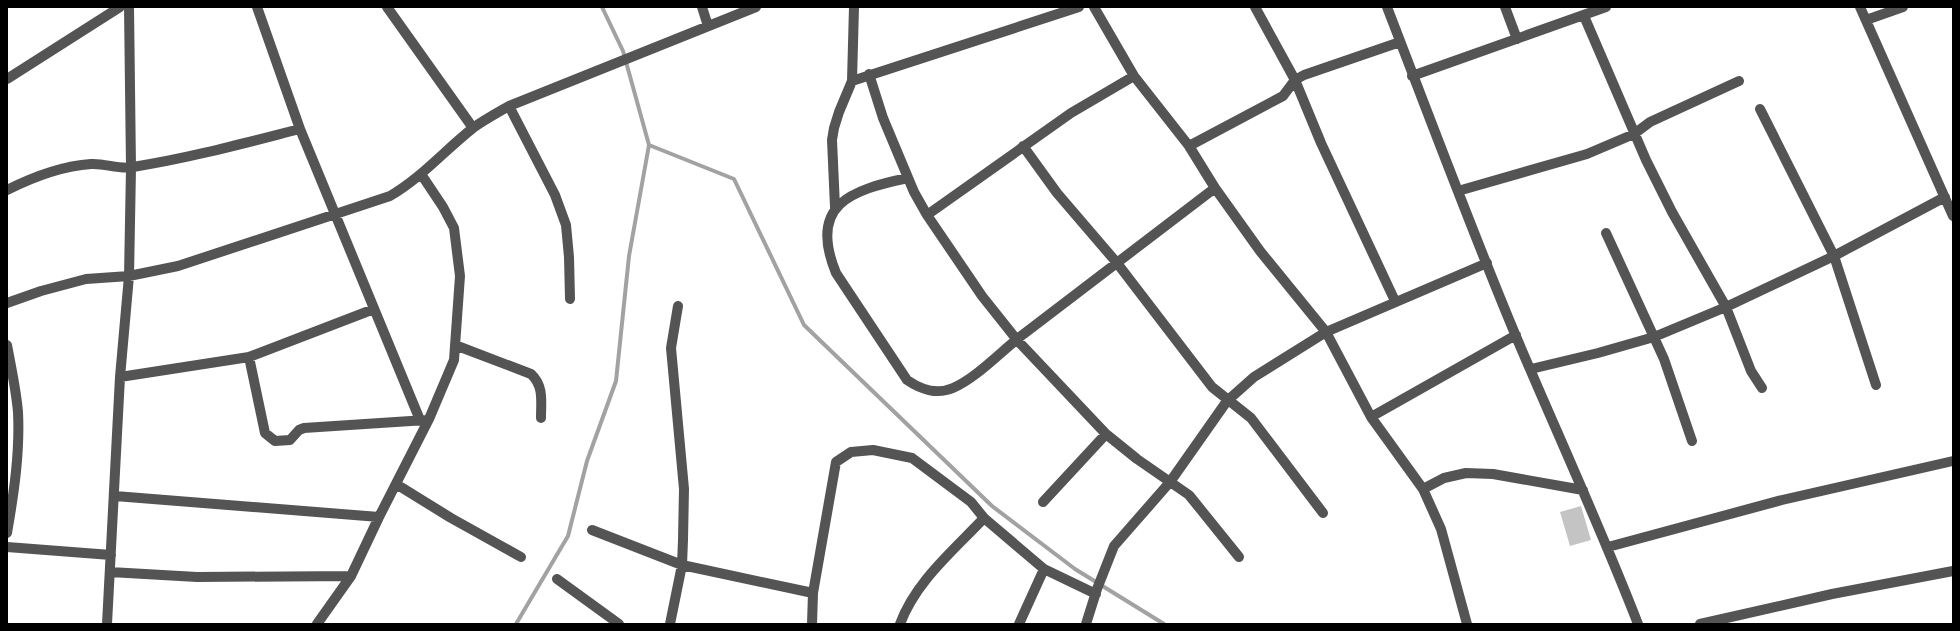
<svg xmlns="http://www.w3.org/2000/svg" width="1960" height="631" viewBox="0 0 1960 631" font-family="'Noto Sans',sans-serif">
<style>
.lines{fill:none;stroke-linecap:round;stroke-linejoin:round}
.stream{stroke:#a2a2a2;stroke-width:4}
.building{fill:#c4c4c4}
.minor{stroke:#545454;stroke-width:10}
</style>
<rect width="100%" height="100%" fill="#fff"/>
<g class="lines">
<path class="stream" d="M602,7L623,51L649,145L734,179L804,325L992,506L1075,569L1164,624
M516,624L568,536L587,461L616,381L629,256L649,145"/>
</g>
<path class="building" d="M1581,506L1591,540L1570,546L1560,512Z"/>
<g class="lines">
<path class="minor" d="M257,7L300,129L420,420
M387,7L473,128
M702,7L708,26
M1094,7L1134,76L1189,146L1215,188L1260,251L1326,332L1371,417L1423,489L1441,529L1467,624
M1255,7L1295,80L1321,143L1395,301
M1387,7C1429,116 1470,226 1515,334C1556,431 1600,526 1638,624
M1505,7L1517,39
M1860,7L1953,216
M1584,16L1646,160L1672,212L1726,307L1751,371L1762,388
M1866,20L1903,7
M869,74L883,118L914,192L927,215L982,296L1017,340L1106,434L1137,459L1189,495L1239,557
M1412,76L1606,7
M7,79L120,7
M852,81L1079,7
M509,106L555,195L566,225L569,257L570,299
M1760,109L1834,256L1876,385
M1023,146L1057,193L1117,263L1212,387L1251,418L1323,513
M1189,146L1283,96L1295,80L1304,75L1400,42
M908,178C850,190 808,205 836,273L907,380C920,389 937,395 953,388C978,377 1002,350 1025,333C1088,285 1152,236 1215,188
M7,190C33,177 61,166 91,164C105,163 120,170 133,167C190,158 245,143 300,129
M1458,191L1587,154L1634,134L1650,122L1739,81
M835,207L832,140L834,128L839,112L852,81L854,7
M927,215L1071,113L1134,76
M1606,233L1664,359L1692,441
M7,303L41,291L86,279L129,276L178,266L390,196C421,178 444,151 473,128C484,120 497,113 509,106L756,7
M7,345C11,367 16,389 18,412C20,452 14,493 7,533
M455,345L531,374C544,386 541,401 541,418
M249,357L265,433L275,441L290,440L299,430L304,428L426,420
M1531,369L1598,353L1654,337L1726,307L1834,256L1945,197
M120,377L249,357L374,309
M1371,417L1516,335
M396,484L451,518L521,557
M1423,489L1444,478L1466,473L1493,474L1583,490
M115,496L379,517
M1043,502L1106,434
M592,530L682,565L813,593
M7,547L111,555
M1608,547L1782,500L1953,461
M110,572L197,577L351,576
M557,579L619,624
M107,624L120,377L129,276L131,168L129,7
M317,624L351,576L379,517L429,419L454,360L460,276L454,228L443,207L421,174
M670,624L682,565L683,540L684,489L671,348L678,306
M812,624L813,593L836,462L851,452L873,450L912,458L971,502L984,518L1044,569L1096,594
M900,624C916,581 953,551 984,518
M1019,624L1044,569
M1086,624L1097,589L1114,546L1170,482L1227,401L1254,377L1326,332L1487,263
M1700,624L1832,594L1953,571"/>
</g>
<rect width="1960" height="631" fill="none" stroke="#000000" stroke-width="16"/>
</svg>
